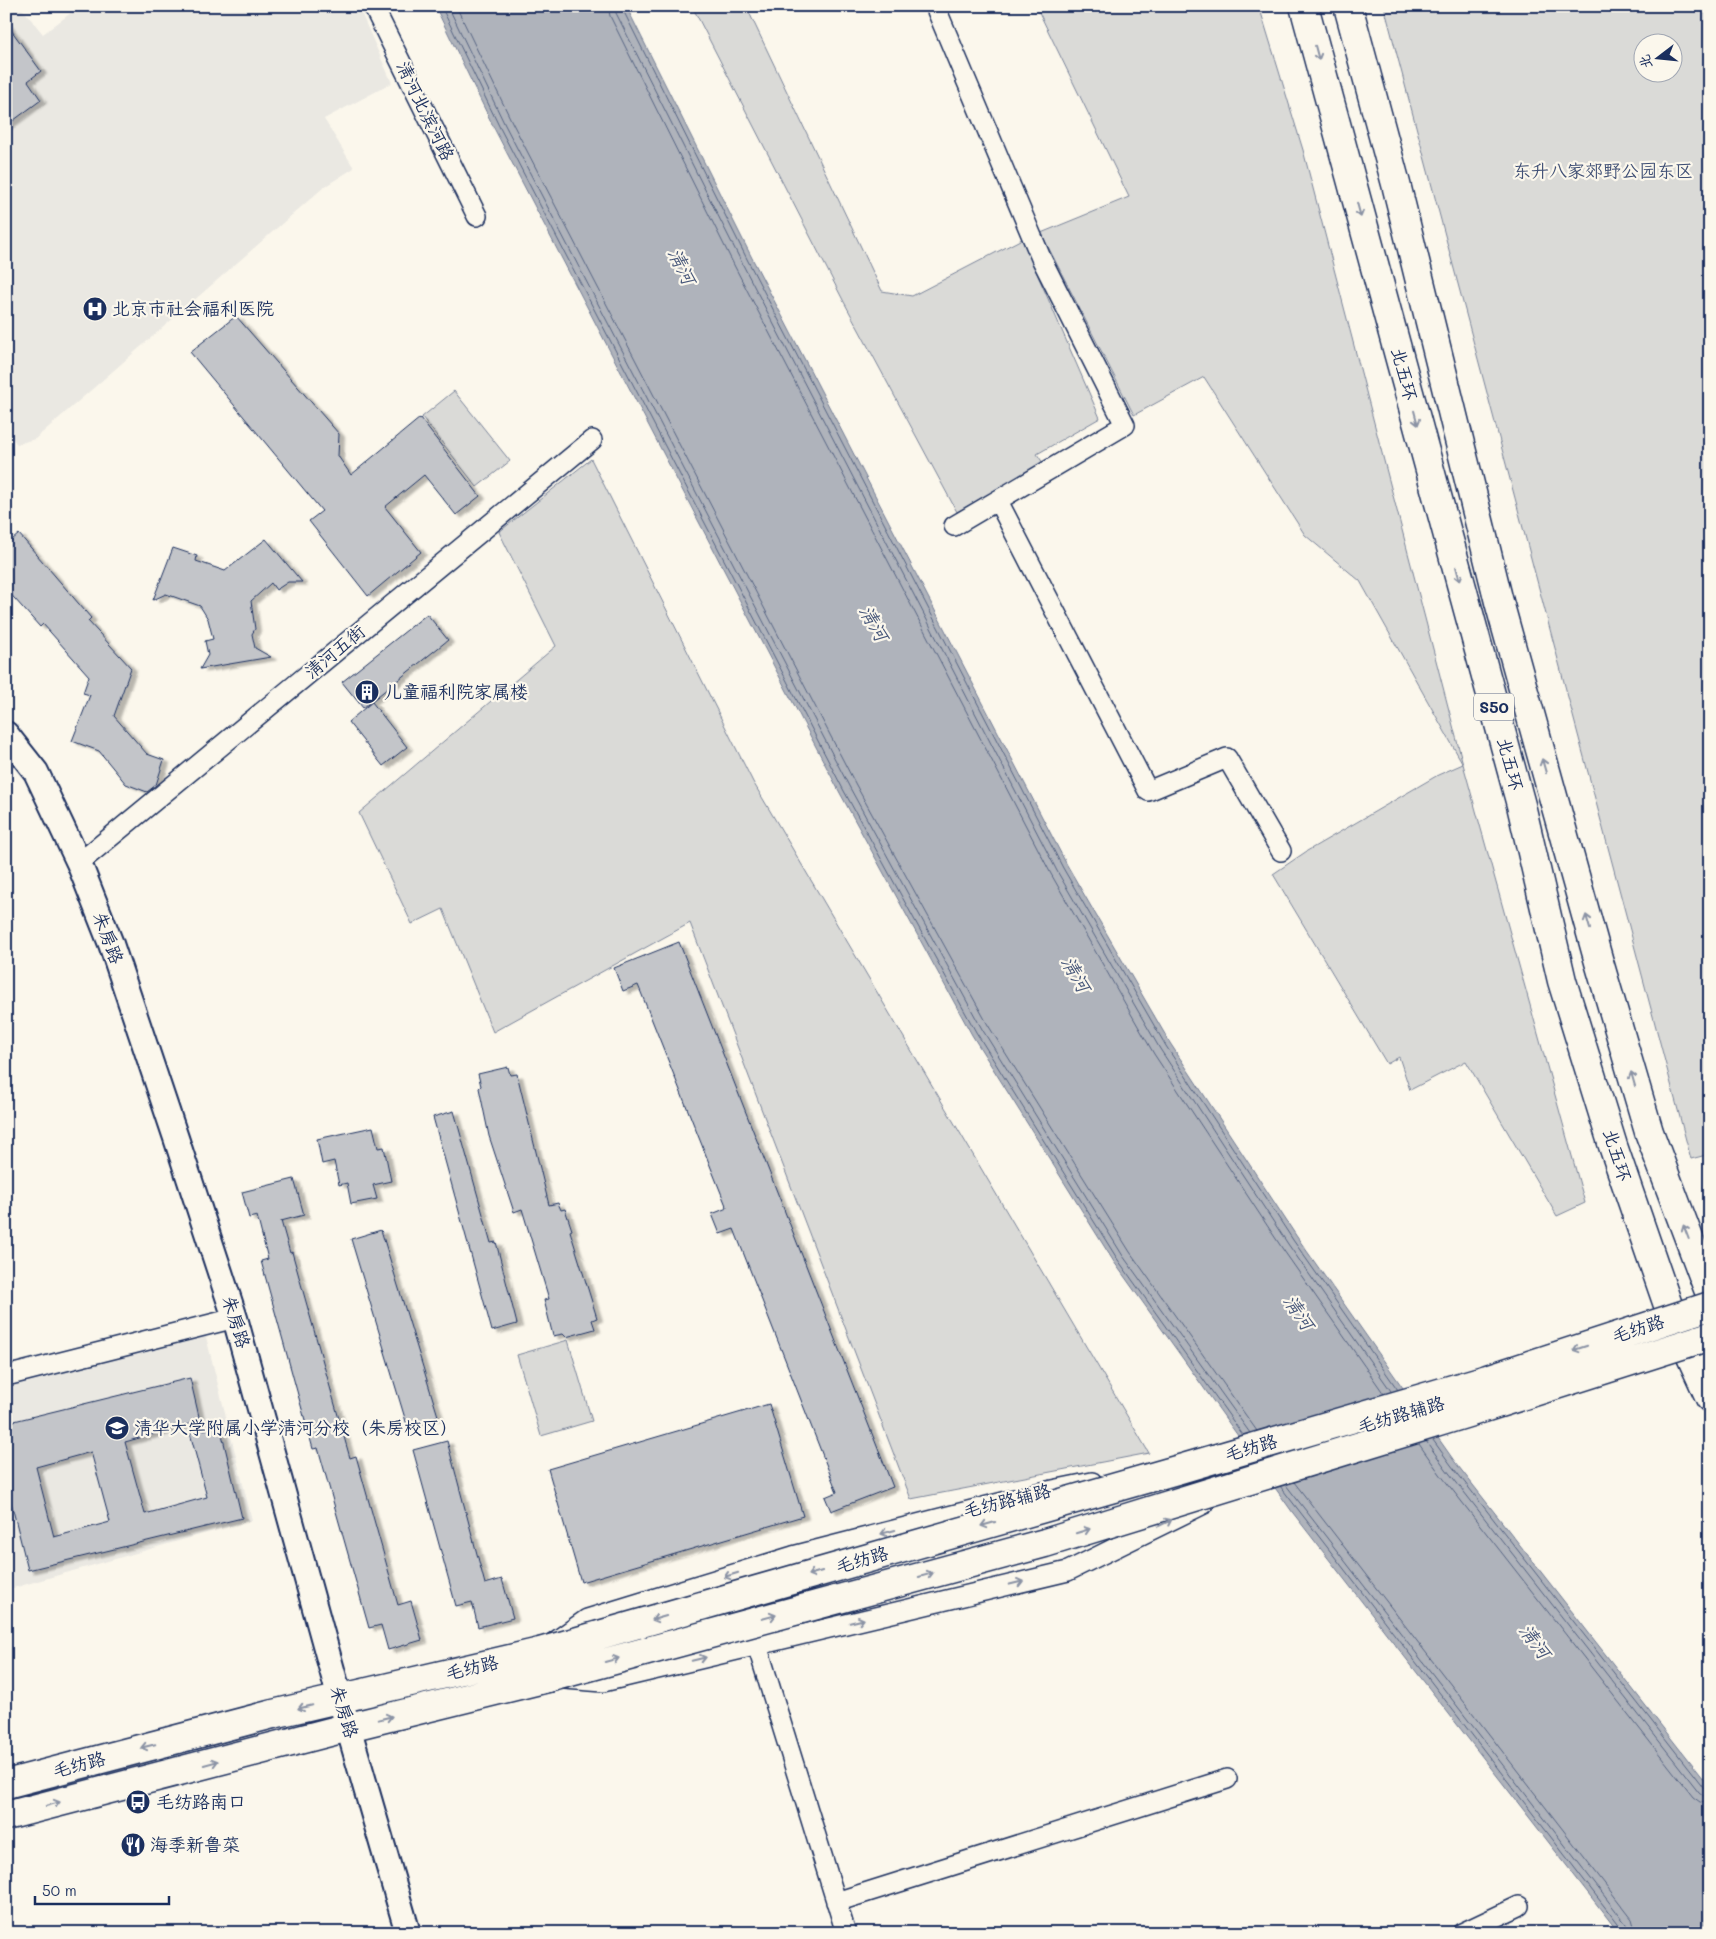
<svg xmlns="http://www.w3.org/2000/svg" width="1716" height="1939" viewBox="0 0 1716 1939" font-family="Mali,'LXGW WenKai TC',sans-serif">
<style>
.built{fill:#eae8e2}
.green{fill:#dadad7;stroke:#7a849a;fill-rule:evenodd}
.water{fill:#afb3bb;stroke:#747e96}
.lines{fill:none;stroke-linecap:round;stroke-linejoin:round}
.shore{stroke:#566483;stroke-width:1}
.building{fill:#c3c5c9;stroke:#1b2f5e;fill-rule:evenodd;filter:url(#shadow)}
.minor-casing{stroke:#1b2f5e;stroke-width:22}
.tertiary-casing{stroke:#1b2f5e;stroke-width:28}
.secondary-casing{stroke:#1b2f5e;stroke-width:31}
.motorway-casing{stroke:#1b2f5e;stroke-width:31}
.minor{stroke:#fbf7ec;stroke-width:19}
.tertiary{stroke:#fbf7ec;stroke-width:24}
.secondary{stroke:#fbf7ec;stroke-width:28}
.motorway{stroke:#fbf7ec;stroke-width:28}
.secondary-bridge-casing{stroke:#1b2f5e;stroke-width:31;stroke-linecap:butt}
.secondary-bridge{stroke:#fbf7ec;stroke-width:28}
.oneway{stroke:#8b93a5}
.labels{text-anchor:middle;stroke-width:4.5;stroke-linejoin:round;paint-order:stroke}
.shield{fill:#fbf7ec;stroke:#5e6b89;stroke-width:1}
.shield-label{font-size:16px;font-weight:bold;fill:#1b2f5e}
.street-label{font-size:18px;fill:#1b2f5e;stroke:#fbf7ec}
.park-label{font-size:18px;fill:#415176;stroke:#fbf7ec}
.poi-label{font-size:18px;fill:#1b2f5e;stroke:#fbf7ec;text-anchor:start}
.water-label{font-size:19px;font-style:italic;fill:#47577a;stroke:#fbf7ec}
</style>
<defs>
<filter id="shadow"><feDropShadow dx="5.5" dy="3" stdDeviation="1" flood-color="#0004"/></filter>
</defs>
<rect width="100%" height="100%" fill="#fbf7ec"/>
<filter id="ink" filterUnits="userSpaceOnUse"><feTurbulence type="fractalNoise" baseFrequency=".02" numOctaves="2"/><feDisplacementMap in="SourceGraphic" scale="10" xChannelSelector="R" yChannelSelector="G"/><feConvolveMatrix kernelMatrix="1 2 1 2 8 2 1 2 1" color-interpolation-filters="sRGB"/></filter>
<g filter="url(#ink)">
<path class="built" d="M6,6H20L43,34L80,6H358L392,83L324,119L354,168L324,187L35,439L17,444L6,431Z
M204,1329L252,1520L6,1590V1380Z"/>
<path class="green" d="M692,6H746L882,291L912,296L1022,239L1100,418L1037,454L1043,463L957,512L844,302Z
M1036,6H1259L1303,150L1463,764L1585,1203L1557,1216L1466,1061L1410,1090L1399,1057L1387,1064L1273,874L1307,851L1438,775L1463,764L1360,581L1305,535L1204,377L1134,415L1041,233L1129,197Z
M1384,6H1710V1154L1691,1159ZM1674,42V72H1644V42Z
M454,391L510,461L477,487L422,417Z
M591,459L753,782L1149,1453L911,1499L690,923L493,1032L443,909L412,924L359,813L556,646L499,532Z
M568,1340L592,1421L541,1436L517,1355Z"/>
<path class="water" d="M435,6H626L752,258L1067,865L1170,1043L1297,1237L1455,1462L1710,1788V1933H1619L1293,1513L1114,1262L972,1035L840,793L495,130Z"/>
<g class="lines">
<path class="shore" d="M441,6L500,128L844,791L976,1032L1118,1260L1243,1435
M448,6L505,125L850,788L982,1029L1123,1256L1250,1433
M456,6L512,122L856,785L988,1025L1130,1252L1257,1431
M608,6L610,16L735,267L1051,874L1154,1054L1282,1248L1384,1394
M615,6L616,13L742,263L1057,871L1160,1049L1288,1244L1391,1391
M621,6L748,261L1063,868L1166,1046L1293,1240L1398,1390
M1433,1440L1451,1465L1704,1788L1710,1790
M1426,1441L1446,1469L1699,1792L1704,1796L1710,1797
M1419,1444L1440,1474L1693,1797L1700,1802L1710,1804
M1294,1482L1632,1919L1636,1933
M1286,1485L1626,1924L1629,1933
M1280,1486L1621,1928L1622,1933"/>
</g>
<path class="building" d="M6,23L41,71L28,81L41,100L6,126Z
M236,316L339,434L338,456L351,475L420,418L480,496L456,515L424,475L385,507L421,552L368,596L309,521L322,511L190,352Z
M19,534L91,618L88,621L131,668L114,716L147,754L164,760L156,785L147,792L126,784L99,751L72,741L90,695L83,693L89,676L43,624L40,627L6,589V545Z
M266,539L302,582H288L276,590L271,583L251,601L255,629L252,634L255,648L271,657L200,669L208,655L205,641L213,639L208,619L200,606L166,594L153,600L173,548L197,556L196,561L225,571Z
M427,614L448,640L363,708L342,682Z
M372,702L407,747L383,766L348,722Z
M679,942L893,1487L831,1511L825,1497L837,1492L734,1229L720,1234L712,1214L727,1208L638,985L623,991L614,968Z
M508,1067L510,1075L517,1074L549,1205L558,1203L561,1210L565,1209L572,1230L570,1231L597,1318L592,1320L595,1329L566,1337L563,1334L553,1336L544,1300L549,1299L522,1209L514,1212L489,1136L479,1088L481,1086L478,1074Z
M454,1111L491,1243L496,1242L517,1324L492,1331L433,1117Z
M373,1127L378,1148L384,1147L391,1181L373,1185L377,1199L351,1204L347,1183L339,1185L334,1161L322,1164L317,1139Z
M294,1179L304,1215L281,1221L290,1253L292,1252L350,1458L356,1456L398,1605L411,1601L422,1640L388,1650L381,1625L369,1628L318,1448L313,1449L261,1261L268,1259L257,1216L249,1218L242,1192Z
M381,1230L438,1416L407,1425L351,1239Z
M190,1378L200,1421L125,1442L145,1514L207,1497L190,1433L220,1426L242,1518L28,1570L6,1482V1423ZM91,1452L110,1522L54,1537L36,1467Z
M769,1404L803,1516L581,1582L548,1469Z
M447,1441L485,1584L502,1579L513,1618L478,1627L472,1602L456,1606L413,1450Z"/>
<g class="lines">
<defs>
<path id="minor" d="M373,6L477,216
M935,6L1041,258L1125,425L954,526
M998,501L1148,791L1227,758L1281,851
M79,863L592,440
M6,1376L235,1318
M553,1643L587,1619L793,1556L1038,1493L1092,1482
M757,1645L846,1933
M565,1679L603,1682L1068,1571L1204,1504
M836,1902L1227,1779
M1462,1933L1519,1906"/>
<path id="tertiary" d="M6,734L36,772L79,863L111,944L176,1138L235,1318L340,1699L408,1933"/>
<path id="secondary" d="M6,1784L273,1714L540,1652
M6,1816L349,1727L548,1678"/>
<path id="motorway" d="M1304,6L1521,805L1562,981L1613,1146L1670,1311L1710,1398
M1348,6L1396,184L1499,602L1599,962L1649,1132L1710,1294"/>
</defs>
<use href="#minor" class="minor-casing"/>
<use href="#tertiary" class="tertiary-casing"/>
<use href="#secondary" class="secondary-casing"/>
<use href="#motorway" class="motorway-casing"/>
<use href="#minor" class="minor"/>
<use href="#tertiary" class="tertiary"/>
<use href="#secondary" class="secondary"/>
<use href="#motorway" class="motorway"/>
<defs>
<path id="secondary-bridge" d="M540,1652L1180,1469L1487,1379L1710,1306
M548,1678L1045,1543L1468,1413L1710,1336"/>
</defs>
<use href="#secondary-bridge" class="secondary-bridge-casing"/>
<use href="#secondary-bridge" class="secondary-bridge"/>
</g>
<defs><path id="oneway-shaft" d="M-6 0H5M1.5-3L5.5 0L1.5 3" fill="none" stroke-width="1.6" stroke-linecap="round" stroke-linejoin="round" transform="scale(1.25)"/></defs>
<g class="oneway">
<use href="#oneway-shaft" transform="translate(1317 53) rotate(75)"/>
<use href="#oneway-shaft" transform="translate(1359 210) rotate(75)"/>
<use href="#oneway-shaft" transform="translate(1416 418) rotate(75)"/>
<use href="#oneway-shaft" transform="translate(1458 574) rotate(75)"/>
<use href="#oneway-shaft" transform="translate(1544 766) rotate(-106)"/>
<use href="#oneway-shaft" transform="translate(1588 922) rotate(-106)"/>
<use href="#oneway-shaft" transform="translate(1633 1079) rotate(-106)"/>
<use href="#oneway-shaft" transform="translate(1686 1232) rotate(-111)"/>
<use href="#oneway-shaft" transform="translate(1580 1348) rotate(162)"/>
<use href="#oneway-shaft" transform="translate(1165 1523) rotate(-26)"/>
<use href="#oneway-shaft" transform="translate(988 1524) rotate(164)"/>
<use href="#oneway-shaft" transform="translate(1083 1531) rotate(-17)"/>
<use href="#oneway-shaft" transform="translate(888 1532) rotate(165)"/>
<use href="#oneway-shaft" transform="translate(815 1573) rotate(164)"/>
<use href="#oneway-shaft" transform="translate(731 1575) rotate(163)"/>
<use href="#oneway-shaft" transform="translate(926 1575) rotate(-15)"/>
<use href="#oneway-shaft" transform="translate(1016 1583) rotate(-13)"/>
<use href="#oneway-shaft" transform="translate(769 1617) rotate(-15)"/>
<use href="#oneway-shaft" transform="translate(659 1618) rotate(164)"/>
<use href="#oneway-shaft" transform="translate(857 1621) rotate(-13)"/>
<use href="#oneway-shaft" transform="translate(699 1659) rotate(-13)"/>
<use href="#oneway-shaft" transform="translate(612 1660) rotate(-15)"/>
<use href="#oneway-shaft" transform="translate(305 1707) rotate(167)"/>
<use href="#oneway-shaft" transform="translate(385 1718) rotate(-14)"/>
<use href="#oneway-shaft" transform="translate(148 1746) rotate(166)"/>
<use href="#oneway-shaft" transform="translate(211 1763) rotate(-15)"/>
<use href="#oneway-shaft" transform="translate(53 1804) rotate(-15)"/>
</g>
</g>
<defs>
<symbol id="hospital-disc" viewBox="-11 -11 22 22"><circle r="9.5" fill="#1b2f5e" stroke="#fbf7ec"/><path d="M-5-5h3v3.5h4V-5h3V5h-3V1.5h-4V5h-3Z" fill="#fff"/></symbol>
<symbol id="building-disc" viewBox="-11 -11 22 22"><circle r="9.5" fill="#1b2f5e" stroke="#fbf7ec"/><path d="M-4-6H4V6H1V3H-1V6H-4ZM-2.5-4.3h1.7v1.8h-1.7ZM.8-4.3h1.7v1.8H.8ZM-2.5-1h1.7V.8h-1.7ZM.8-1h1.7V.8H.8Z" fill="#fff"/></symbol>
<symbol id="school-disc" viewBox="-11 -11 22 22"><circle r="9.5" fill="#1b2f5e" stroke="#fbf7ec"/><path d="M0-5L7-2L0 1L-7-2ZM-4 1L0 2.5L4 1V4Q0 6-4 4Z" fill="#fff"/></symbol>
<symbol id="bus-disc" viewBox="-11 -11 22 22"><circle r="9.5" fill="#1b2f5e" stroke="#fbf7ec"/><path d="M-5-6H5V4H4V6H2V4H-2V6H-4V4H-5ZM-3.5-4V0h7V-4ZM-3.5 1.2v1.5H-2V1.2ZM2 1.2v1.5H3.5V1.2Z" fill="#fff"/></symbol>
<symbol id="restaurant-disc" viewBox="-11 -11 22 22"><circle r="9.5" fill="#1b2f5e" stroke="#fbf7ec"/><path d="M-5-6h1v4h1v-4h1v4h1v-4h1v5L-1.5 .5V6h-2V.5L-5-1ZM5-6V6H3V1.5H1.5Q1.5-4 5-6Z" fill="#fff"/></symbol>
</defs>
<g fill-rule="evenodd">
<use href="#hospital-disc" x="81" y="295" width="28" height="28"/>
<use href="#building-disc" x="353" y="678" width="28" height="28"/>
<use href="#school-disc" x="103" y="1414" width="28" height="28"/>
<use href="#bus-disc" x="124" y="1788" width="28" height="28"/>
<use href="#restaurant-disc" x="119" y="1831" width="28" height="28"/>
</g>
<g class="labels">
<rect class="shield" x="1474" y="693.5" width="40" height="27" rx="4"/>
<g class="shield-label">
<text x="1494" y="713">S50</text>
</g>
<g class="street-label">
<text transform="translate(425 111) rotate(64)" y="6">清河北滨河路</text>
<text transform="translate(1404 374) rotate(75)" y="6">北五环</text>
<text transform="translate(335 652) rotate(-40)" y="6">清河五街</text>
<text transform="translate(1510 764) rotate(75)" y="6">北五环</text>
<text transform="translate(108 938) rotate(69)" y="6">朱房路</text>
<text transform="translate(1617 1155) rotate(72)" y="6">北五环</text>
<text transform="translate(236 1322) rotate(73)" y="6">朱房路</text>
<text transform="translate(1638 1329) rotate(-18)" y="6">毛纺路</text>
<text transform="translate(1401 1415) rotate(-16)" y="6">毛纺路辅路</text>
<text transform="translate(1251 1448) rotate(-16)" y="6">毛纺路</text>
<text transform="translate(1007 1501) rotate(-14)" y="6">毛纺路辅路</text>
<text transform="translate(862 1560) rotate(-16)" y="6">毛纺路</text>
<text transform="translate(472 1668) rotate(-13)" y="6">毛纺路</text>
<text transform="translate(344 1712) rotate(73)" y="6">朱房路</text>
<text transform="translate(79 1765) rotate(-15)" y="6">毛纺路</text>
</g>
<g class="park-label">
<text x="1603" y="177">东升八家郊野公园东区</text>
</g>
<g class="poi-label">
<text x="112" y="315">北京市社会福利医院</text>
<text x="384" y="698">儿童福利院家属楼</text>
<text x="134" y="1434">清华大学附属小学清河分校（朱房校区）</text>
<text x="156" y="1808">毛纺路南口</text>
<text x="150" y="1851">海季新鲁菜</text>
</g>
<g class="water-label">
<text transform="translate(682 266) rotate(63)" y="7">清河</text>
<text transform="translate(874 623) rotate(60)" y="7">清河</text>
<text transform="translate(1076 974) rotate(60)" y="7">清河</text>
<text transform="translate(1299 1312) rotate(56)" y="7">清河</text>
<text transform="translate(1535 1641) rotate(53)" y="7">清河</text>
</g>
</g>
<rect width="1716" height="1939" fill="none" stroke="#fbf7ec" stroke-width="25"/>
<rect x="12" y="12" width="1691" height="1914" fill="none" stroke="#1b2f5e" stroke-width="2" filter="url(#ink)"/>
<g transform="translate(1658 58) rotate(254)"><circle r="24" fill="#fbf7ec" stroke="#a1a7b3"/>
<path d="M0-4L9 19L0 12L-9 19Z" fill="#1b2f5e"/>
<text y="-8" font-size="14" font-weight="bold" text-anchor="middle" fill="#1b2f5e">北</text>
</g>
<path d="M35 1896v8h134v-8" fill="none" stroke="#1b2f5e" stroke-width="2.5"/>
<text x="42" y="1896" font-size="15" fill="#1b2f5e" stroke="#fbf7ec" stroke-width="4" paint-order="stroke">50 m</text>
</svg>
